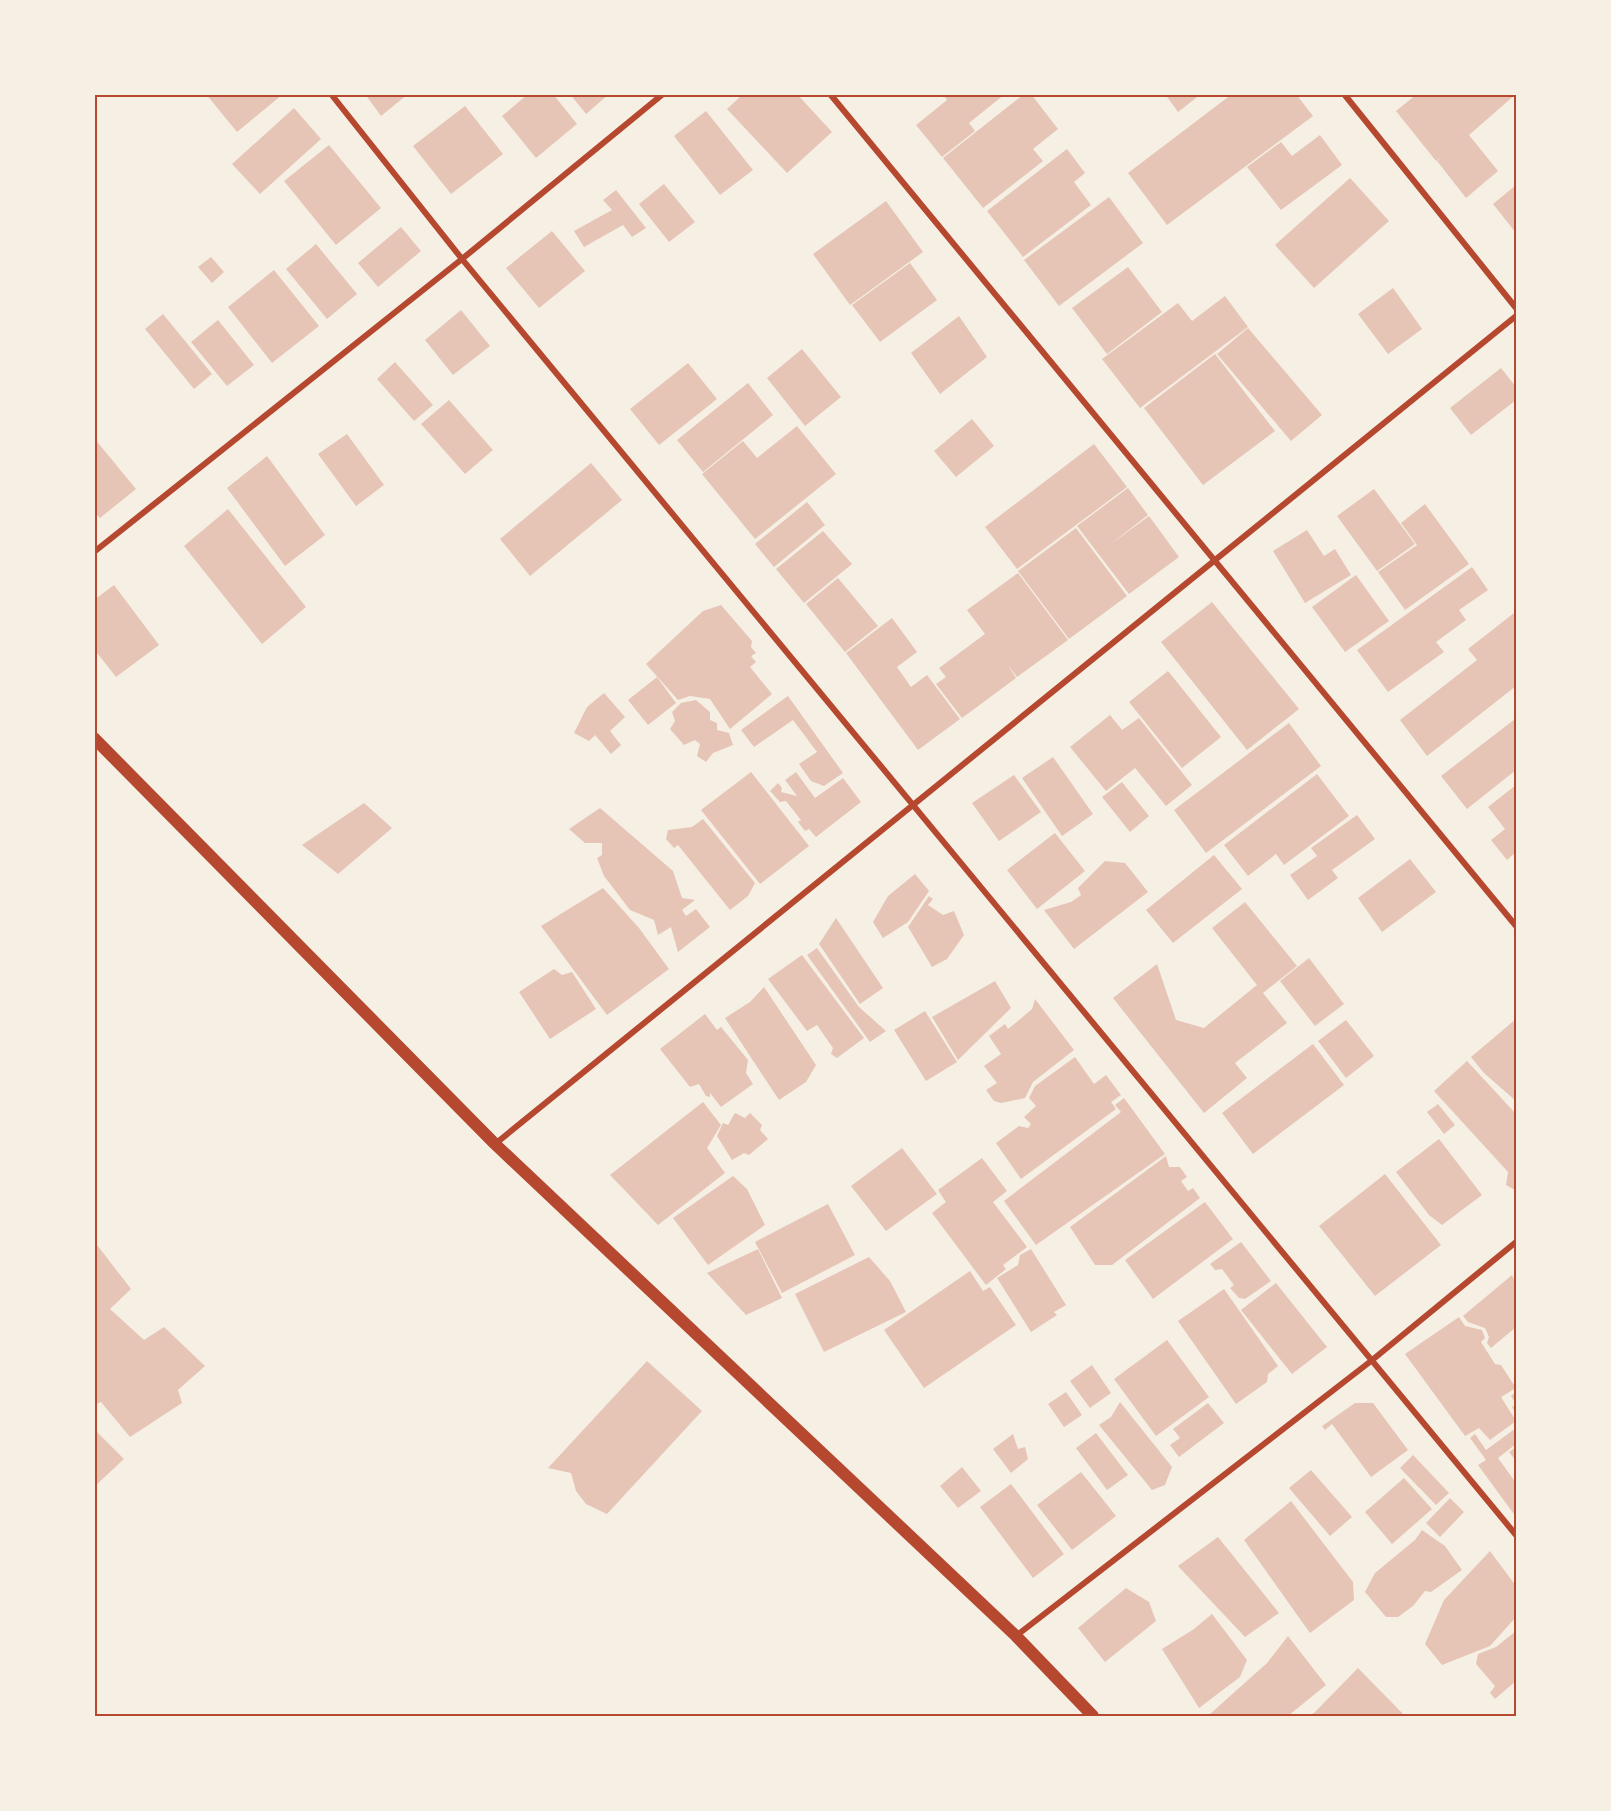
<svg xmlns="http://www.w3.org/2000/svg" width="1611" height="1811" viewBox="0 0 1611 1811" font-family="Cabin,sans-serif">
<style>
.building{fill:#e6c5b7}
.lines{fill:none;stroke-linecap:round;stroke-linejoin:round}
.minor{stroke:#b5482f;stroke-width:6}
.secondary{stroke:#b5482f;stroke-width:12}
.neatline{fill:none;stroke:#b5482f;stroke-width:2}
</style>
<rect width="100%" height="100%" fill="#f6efe4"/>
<path class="building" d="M206,94H283L237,132Z
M365,94H408L381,116Z
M528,94H553L577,124L536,158L502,116Z
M570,94H609L586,114Z
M743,94H797L832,132L787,173L727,109Z
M943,94H1005L969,123L975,131L942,157L916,125L947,100Z
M1024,94H1031L1058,129L1033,149L1043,161L983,208L943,158Z
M1165,94H1201L1178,112Z
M1232,94H1296L1313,116L1167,225L1128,173Z
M1417,94H1516L1469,135L1498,171L1466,198L1437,161L1443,156L1436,161L1396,111Z
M465,106L503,154L451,194L413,146Z
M294,108L321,139L260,194L232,164Z
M706,111L753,170L720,195L674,136Z
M1320,135L1342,165L1281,210L1247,167L1281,142L1292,156Z
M329,145L381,208L336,245L284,181Z
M1067,149L1085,173L1074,182L1091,205L1023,257L987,211Z
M1350,178L1389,221L1314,288L1275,245Z
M664,184L695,222L669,242L639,204Z
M1516,185V233L1493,204Z
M616,190L646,228L632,237L623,225L584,247L574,231L612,210L603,200Z
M1109,197L1143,243L1059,306L1024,260Z
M886,201L923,252L850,305L813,254Z
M401,227L421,251L378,287L358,263Z
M552,231L585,271L539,308L506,268Z
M316,244L357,294L327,319L286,269Z
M211,257L224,272L212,283L198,267Z
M910,263L937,300L880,342L852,305Z
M1128,267L1162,312L1107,354L1072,308Z
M274,270L319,326L272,363L228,307Z
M1393,288L1422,329L1388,354L1358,314Z
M1225,296L1248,327L1140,408L1102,359L1178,303L1192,321Z
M461,310L490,346L453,375L425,340Z
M163,314L212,374L194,389L145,329Z
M959,316L987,357L940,394L911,353Z
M218,320L254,365L227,386L191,342Z
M1248,328L1322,415L1291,441L1217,354Z
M802,349L841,397L805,426L767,378Z
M1215,354L1275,431L1203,485L1144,408Z
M395,362L433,405L414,421L377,379Z
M688,363L717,399L659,445L630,409Z
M1501,368L1516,387V400L1471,435L1450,408Z
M748,383L773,415L703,472L677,440Z
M449,400L493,450L465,474L421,424Z
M972,419L994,446L956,477L934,451Z
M797,426L836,474L755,539L702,474L743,441L757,458Z
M347,434L384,485L356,506L318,454Z
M94,438L136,489L100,518L94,512Z
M1094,444L1127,487L1017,569L985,527Z
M267,456L325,535L285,566L227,488Z
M591,463L622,500L530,576L500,539Z
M1128,488L1148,515L1108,546L1149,516L1179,557L1129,594L1077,526Z
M1374,489L1415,544L1377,571L1337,516Z
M807,502L825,525L774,567L755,544Z
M1425,504L1469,564L1405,610L1378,572L1417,545L1401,523Z
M228,509L306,607L262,644L184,546Z
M1076,528L1127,596L1069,639L1018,571Z
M1307,530L1324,556L1335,549L1351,575L1305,603L1273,551Z
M823,531L852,564L804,603L776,569Z
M1472,567L1488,590L1459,610L1466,620L1436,642L1444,652L1388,692L1357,650Z
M1018,573L1068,640L1017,677L1008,665L1016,678L962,718L936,684L946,677L939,668L985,634L967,610Z
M1356,575L1389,621L1345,652L1312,607Z
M838,578L878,626L845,652L806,604Z
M114,585L159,645L116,677L94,649V600Z
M1212,602L1299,709L1247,750L1161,642Z
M721,605L752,641L751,647L756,653L751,656L756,662L750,667L772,694L730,729L710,699L690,696L678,700L646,664L703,611Z
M1514,613L1516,617V686L1427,756L1400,720L1477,660L1468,649Z
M892,618L917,652L897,667L911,687L927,675L960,719L918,750L846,653Z
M1168,671L1221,737L1182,768L1129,702Z
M657,677L676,703L648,725L628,700Z
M604,693L625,717L610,731L621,745L611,754L595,735L589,741L574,733L587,707Z
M788,696L843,773L824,786L811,781L799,764L817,752L793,720L754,747L741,730Z
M696,700L710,712V720L717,723V730L729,733L733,745L713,753L706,762L697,756L700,744L695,740L684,745L670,729L675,721L672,712L681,703Z
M1110,715L1122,730L1139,718L1192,785L1166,806L1135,768L1106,791L1070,747Z
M1515,719L1516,770L1467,809L1441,776Z
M1289,723L1321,766L1206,853L1174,810Z
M1053,757L1093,814L1062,836L1022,778Z
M751,772L809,846L760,884L701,810Z
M796,772L815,798L843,778L861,802L816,837L809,829L805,831L798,822L801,820L786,801L780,802L770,791L778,783L782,788L781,792L797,796L785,780Z
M1317,774L1349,816L1284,865L1276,854L1248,876L1224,845Z
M1014,775L1041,812L999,841L972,803Z
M1122,782L1149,816L1130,832L1102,797Z
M1516,785V852L1507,860L1491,840L1505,829L1488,807Z
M364,803L392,828L338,874L302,845Z
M600,808L673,871L682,898L695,900L682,910L686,916L696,909L710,927L678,952L671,927L658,935L654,920L630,910L604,876L597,858L602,855V843H585L569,829Z
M1357,815L1375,839L1332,870L1338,878L1308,900L1290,875L1317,856L1311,848Z
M703,819L755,883L748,896L730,910L678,845L674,848L666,839L668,830L692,827Z
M1055,833L1085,871L1037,909L1007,870Z
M1214,855L1242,889L1173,943L1146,910Z
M1410,859L1436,892L1382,932L1358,898Z
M1105,861L1125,863L1148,892L1074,949L1044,910L1071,902L1081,895L1078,888Z
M915,874L929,891L908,922L883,938L873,922L888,896Z
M603,888L639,928L669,969L607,1015L541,926Z
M929,896L933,899L928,905L943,915L954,911L964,935L947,959L932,967L908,927Z
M1245,902L1297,966L1263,993L1287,1023L1235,1063L1247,1078L1204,1113L1113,998L1157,964L1176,1020L1204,1028L1257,985L1212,928Z
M836,918L883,988L860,1004L819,944Z
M817,948L859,1007L886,1031L870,1042L807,955Z
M802,955L864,1038L837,1058L831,1054L833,1048L817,1025L807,1031L768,979Z
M1309,958L1344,1004L1315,1026L1280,981Z
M554,969L562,975L572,972L596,1009L550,1039L519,992Z
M995,981L1011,1008L958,1060L932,1017Z
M764,987L816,1065L806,1082L779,1100L725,1018L750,1002Z
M1035,999L1074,1050L1033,1082L1025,1098L1001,1103L994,1101L986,1090L997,1083L984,1066L1001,1054L989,1036L1005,1024L1008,1029L1018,1021L1032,1009Z
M925,1011L957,1062L926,1081L894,1030Z
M705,1014L717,1030L721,1027L748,1060L746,1073L753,1084L721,1107L710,1093V1097L706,1096L699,1084L690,1087L660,1049Z
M1516,1019V1101L1484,1073L1471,1057Z
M1346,1020L1374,1056L1346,1078L1318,1041Z
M1313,1044L1344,1085L1253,1154L1222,1113Z
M1075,1057L1094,1084L1106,1075L1121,1095L1111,1102L1116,1109L1021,1179L996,1143L1019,1126L1028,1128L1031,1124L1024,1117L1036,1106L1029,1098L1035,1086Z
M1467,1061L1516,1114L1515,1190L1506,1185L1508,1172L1434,1091Z
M1124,1098L1165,1154L1036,1245L1004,1201L1121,1112L1115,1105Z
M703,1102L721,1125L707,1148L725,1173L658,1225L610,1175Z
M1438,1104L1455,1125L1444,1134L1427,1112Z
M735,1113L745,1118L750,1113L762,1125L760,1130L768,1139L749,1155L744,1153L732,1160L717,1136L723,1123L728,1125Z
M1439,1139L1482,1195L1442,1225L1429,1215L1396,1172Z
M902,1148L937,1194L886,1231L851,1186Z
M1166,1156L1169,1167H1180L1187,1177L1181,1181L1188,1191L1193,1188L1200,1198L1112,1265H1095L1070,1227Z
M982,1158L1007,1191L993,1202L1027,1247L1003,1265L1006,1269L986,1285L932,1213L946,1202L938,1190Z
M1385,1174L1441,1245L1375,1296L1319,1226Z
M733,1176L747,1189L765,1225L708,1265L673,1218Z
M1205,1202L1233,1239L1153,1299L1125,1260Z
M828,1204L855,1255L782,1293L755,1242Z
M94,1241L131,1289L110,1309L144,1340L164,1327L205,1366L178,1390L182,1403L130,1437L101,1402L94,1405Z
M1241,1242L1271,1281L1245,1299L1239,1298L1230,1288L1234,1285L1222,1269L1215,1270L1210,1264Z
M758,1249L782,1298L746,1315L707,1273Z
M1031,1249L1066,1305L1054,1312L1057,1315L1031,1332L997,1278L1018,1265L1020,1255Z
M869,1257L890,1281L906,1312L824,1352L795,1294Z
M970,1271L983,1291L990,1287L1016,1325L924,1388L884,1330Z
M1512,1275L1516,1284V1327L1491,1348L1487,1343L1489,1337L1485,1328L1468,1322L1463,1316Z
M1276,1283L1327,1347L1292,1374L1241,1310Z
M1224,1289L1278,1366L1268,1374L1267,1382L1236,1404L1178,1321Z
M1459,1317L1465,1326L1482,1330L1485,1338L1481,1342L1495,1364L1501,1365L1516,1388L1501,1397L1516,1421L1490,1440L1479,1428L1465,1436L1405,1354Z
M1167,1340L1209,1397L1156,1436L1114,1379Z
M647,1361L702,1411L607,1514L586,1504L576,1491L571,1473L548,1468Z
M1092,1365L1111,1393L1090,1408L1070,1381Z
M1066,1392L1082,1415L1064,1427L1048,1404Z
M1516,1392V1414L1512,1407L1516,1404L1511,1396Z
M1120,1402L1172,1467L1165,1485L1152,1490L1099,1425L1111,1417Z
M1208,1403L1224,1423L1179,1457L1170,1445L1180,1438L1173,1429Z
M1355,1403H1373L1408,1450L1371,1477L1332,1424L1325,1430L1322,1426Z
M1516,1428V1444L1498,1458L1516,1483V1517L1478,1465L1486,1460L1470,1438L1475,1434L1486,1450Z
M94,1429L124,1459L94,1487Z
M1096,1433L1128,1475L1107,1490L1076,1448Z
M1013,1434L1018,1449L1025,1447L1028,1459L1011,1473L993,1449Z
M1516,1447V1461L1509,1452Z
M1413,1455L1449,1493L1436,1505L1400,1468Z
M962,1467L981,1491L958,1508L940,1486Z
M1311,1470L1352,1517L1330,1536L1289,1488Z
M1081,1472L1116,1516L1072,1550L1037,1505Z
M1404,1478L1432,1509L1392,1544L1365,1512Z
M1011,1484L1064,1554L1033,1578L980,1507Z
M1450,1498L1464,1512L1440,1537L1426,1523Z
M1291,1501L1353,1582L1354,1600L1310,1633L1244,1540Z
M1422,1530L1445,1546L1462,1570L1431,1592L1425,1591L1413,1606L1398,1617H1386L1365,1592L1375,1573L1415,1540Z
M1218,1537L1279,1613L1245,1637L1178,1566Z
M1490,1551L1516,1586V1617L1490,1646L1442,1665L1425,1644L1444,1600Z
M1126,1588L1149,1602L1156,1621L1105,1662L1078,1628Z
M1212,1614L1247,1660L1240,1677L1199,1708L1162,1649L1194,1629Z
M1516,1631V1681L1495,1699L1490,1693L1495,1686L1476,1664L1478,1654L1496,1647Z
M1288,1636L1326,1685L1288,1716H1213L1210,1714L1267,1663Z
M1358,1668L1405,1716H1308L1314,1713Z"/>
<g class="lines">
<path class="minor" d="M331,94L462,259L1516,1535
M830,94L1516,926
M1344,94L1516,308
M94,552L462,259L663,94
M495,1144L1516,316
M1016,1636L1371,1361L1516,1242"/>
<path class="secondary" d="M94,738L495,1144L1016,1636L1093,1716"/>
</g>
<rect width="1611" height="1811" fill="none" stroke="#f6efe4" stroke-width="192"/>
<rect x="96" y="96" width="1419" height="1619" class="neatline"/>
</svg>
